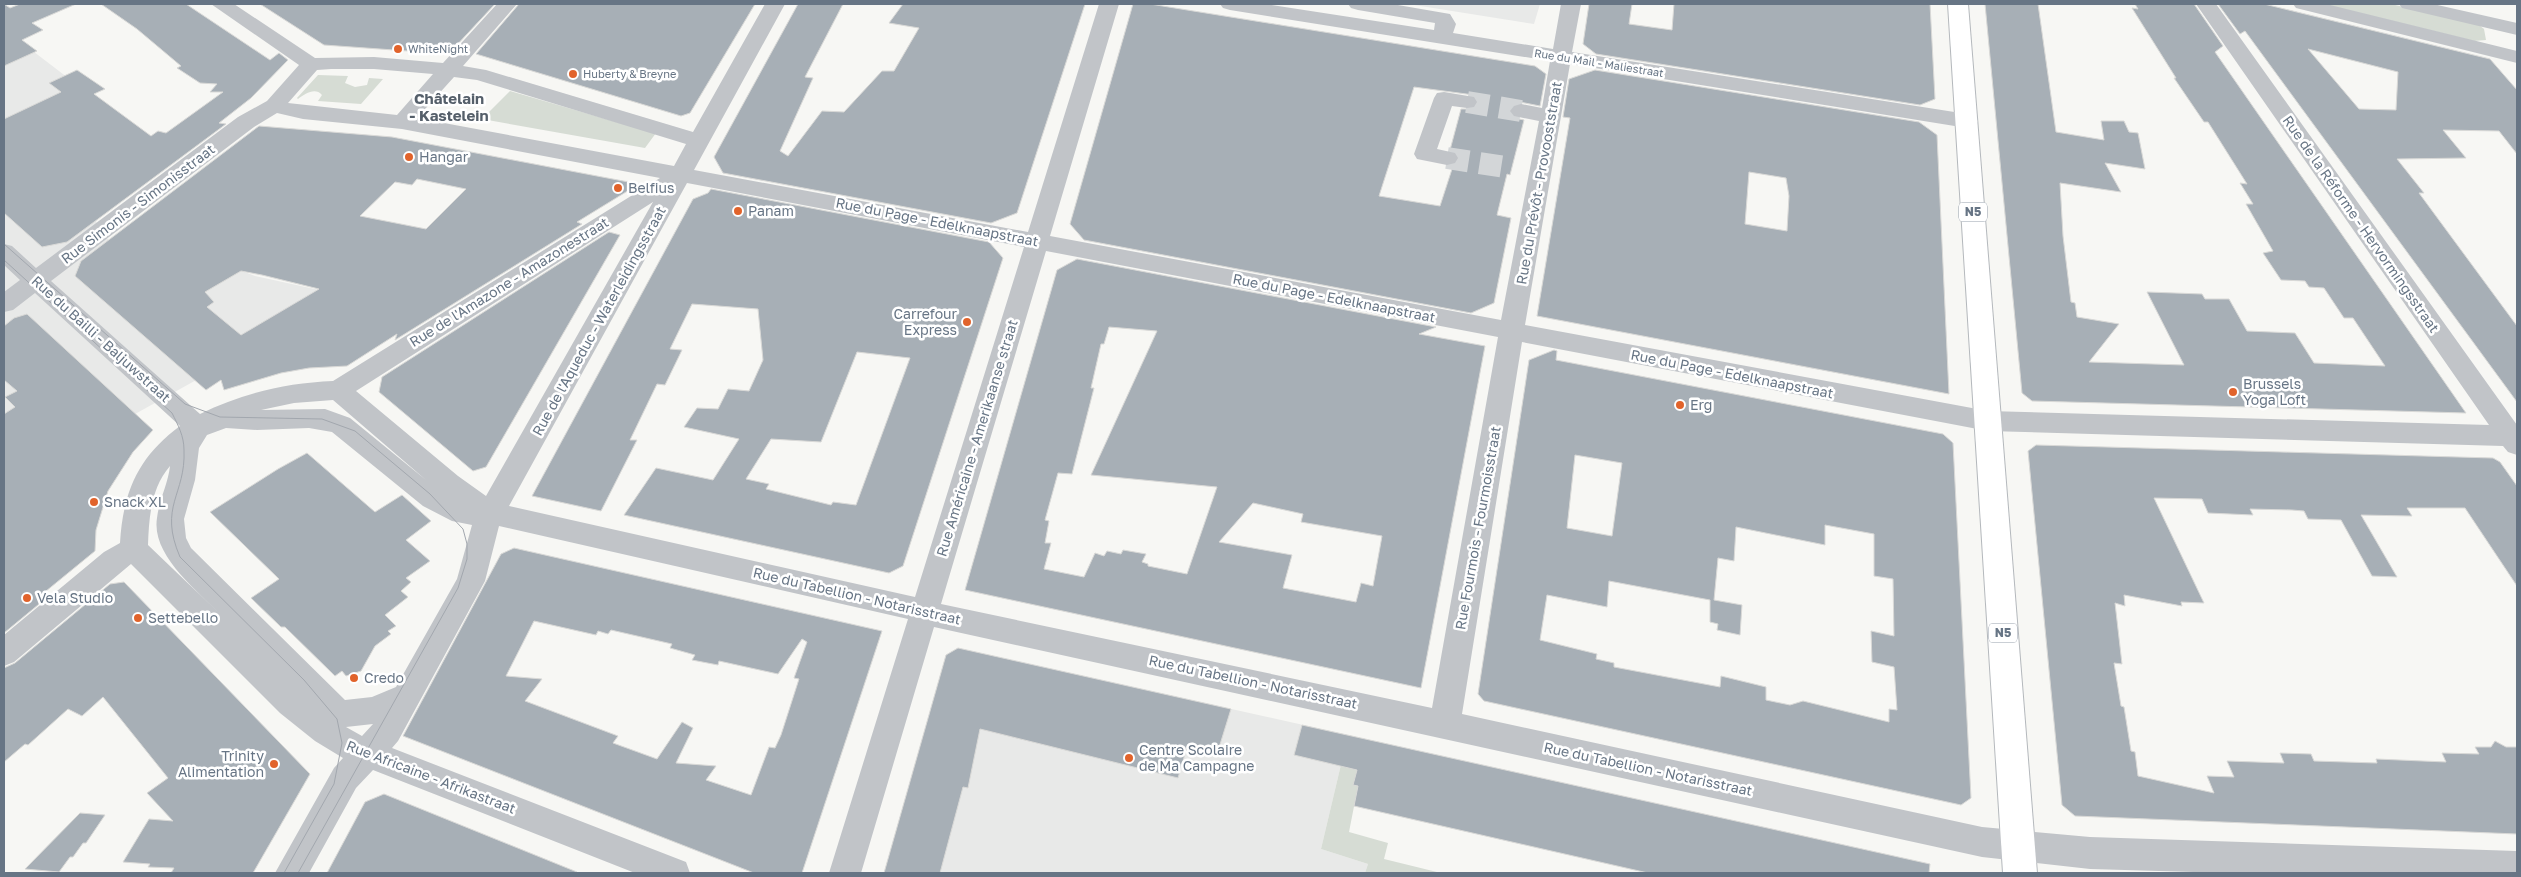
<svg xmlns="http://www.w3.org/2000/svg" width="2521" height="877" viewBox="0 0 2521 877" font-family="'Golos Text',sans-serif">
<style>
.built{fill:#e8e9e8}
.green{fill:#d6dcd4}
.building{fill:#a7afb6;stroke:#d9d9d7;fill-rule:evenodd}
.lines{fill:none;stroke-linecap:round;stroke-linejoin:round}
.minor-tunnel{stroke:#d3d6d8;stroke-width:22;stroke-dasharray:22 11;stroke-linecap:butt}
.major-casing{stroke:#b4b8bc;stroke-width:2}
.minor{fill:#c1c4c8;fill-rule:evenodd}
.major{fill:#fff;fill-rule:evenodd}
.tram{stroke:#a2a7ae;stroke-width:1}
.poi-dot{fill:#e1632b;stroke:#fff;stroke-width:2}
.labels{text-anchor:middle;stroke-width:5;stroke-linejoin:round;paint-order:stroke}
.far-poi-label{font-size:11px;fill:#677585;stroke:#fff;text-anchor:start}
.far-street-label{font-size:11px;fill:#677585;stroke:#fff}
.shield{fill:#fff;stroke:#959eaa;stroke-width:1}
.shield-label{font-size:12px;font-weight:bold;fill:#677585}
.poi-label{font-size:14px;fill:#677585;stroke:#fff;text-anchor:start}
.street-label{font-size:14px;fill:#677585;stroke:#fff}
.neighbourhood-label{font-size:15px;font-weight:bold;fill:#555f6a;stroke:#fff}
</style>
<rect width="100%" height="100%" fill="#f7f7f4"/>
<path class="built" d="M1408,4H1540L1534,24Z
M4,29L127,123L95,220L109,241L211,259L255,276L347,296L83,443L4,412Z
M958,648L1348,735L1321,849L1368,864L1365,873H884L946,655Z"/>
<path class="green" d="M2323,4H2391L2479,25L2484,29L2486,40L2474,41Z
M318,75L348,76L345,83L355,87L367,85L369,78L383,79L361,104L318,101L322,95C315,87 305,94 298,99L297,98Z
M510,91L647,131L656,133L645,148L482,119Z
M1348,735L1368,740L1353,785L1358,786L1349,832L1388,843L1384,859L1441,873H1365L1368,864L1321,849Z"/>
<path class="building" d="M4,4L10,8L20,4H76L32,23L43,30L22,40L37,51L4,66Z
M101,4H186L270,60L279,53L288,60L251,98L219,123L226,124L67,242L42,247L4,213V119L61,92L49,83L77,70L105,89L94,94L151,136L158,131L166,133L223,92H210L217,84L200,83L177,68L181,66L137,29Z
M260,4H495L454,48L436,53L324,45Z
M519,4H755L690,113L681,116L476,54Z
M798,4H843L805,77L813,78L780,151L788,156L822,111L844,112L882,71H894L919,28L889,23L903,4H1085L1017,213L991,223L723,173L714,157Z
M1133,4H1150L1535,66L1546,74L1540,106L1520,102L1513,105L1508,111L1514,118L1524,120L1510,175L1507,174L1497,215L1511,218L1494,303L1471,313L1084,240L1070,224ZM1414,87L1474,95L1479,101L1474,109H1461L1450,150L1457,152L1460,159L1453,166L1440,206L1379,196Z
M1589,4H1632L1629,24L1672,30L1674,4H1930L1935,99L1920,105L1596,54L1583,44Z
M1985,4H2038L2056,132L2104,140L2101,121H2124L2129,132L2138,133L2145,169L2105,163L2121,192L2060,183L2063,236L2071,302L2075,303L2077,317L2119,324L2089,362L2184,365L2147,292L2202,294L2205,299H2229L2247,331L2295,333L2314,363L2385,366L2353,318H2344L2324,288L2309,287L2305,281L2281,280L2263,253L2273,251L2246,204H2253L2240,183L2247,184L2208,122H2204L2174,78H2176L2132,8L2138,9L2135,4H2194L2223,46L2215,52L2466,413L2032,401L2022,393Z
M2218,4H2264L2490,59L2517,90V154L2499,131L2443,130L2466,158L2397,159L2424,193H2419L2517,326V402L2245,31L2240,34ZM2308,49L2398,72L2396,110L2359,109Z
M1595,70L1919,122L1937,135L1949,394L1537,316L1570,118L1563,117L1569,79ZM1749,172L1786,178L1789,196L1787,231L1745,224Z
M259,126L392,137L639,184L577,222L582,224L395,340L397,334L347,366L309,368L281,373L224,390L221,380L206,390L75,276L81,261ZM417,179L466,189L426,229L360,216L395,182L412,185ZM241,271L262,275L319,289L241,335L207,307L214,302L205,292Z
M711,189L989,242L1003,258L903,566L889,573L624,515L656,468L713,480L739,439L684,427L697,408L718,409L728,389L749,391L763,360L758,309L692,304L670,349L682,350L665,385L657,384L630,440H637L601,511L532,496L693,199L708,193ZM857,352L910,358L856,505L833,502L831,505L766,489L769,484L746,479L771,439L821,442Z
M609,232L620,235L486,467L473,471L379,392L382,377Z
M1077,259L1436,327L1419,334L1485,346L1421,688L965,590L1057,270ZM1109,327L1157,331L1091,475L1217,487L1187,574L1148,566V564L1142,562L1146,554L1123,550L1121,554L1107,551L1104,556L1095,553L1084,577L1044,569L1051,543H1045L1049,521L1045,520L1058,473L1072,474L1094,388H1091L1101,344H1104ZM1253,503L1303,514L1301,522L1382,536L1373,586L1361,583L1356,602L1283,588L1292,555L1219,542Z
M27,314L153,430L133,452L108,491L96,530L95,551L40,596L50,595L4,633V414L15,407L5,397L17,391L4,380V326L14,318Z
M1554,350L1557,351L1556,360L1943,434L1953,443L1971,798L1961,805L1484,701L1478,694L1529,360ZM1575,455L1622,463L1612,536L1567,528ZM1825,525L1874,534V576L1893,579L1894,636L1871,631L1872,662L1894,667L1897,710L1889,709V722L1803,701L1790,705L1766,700V687L1721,676L1720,687L1614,667V663L1596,659L1597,654L1540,640L1547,595L1607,607L1609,581L1710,600V622L1718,624L1717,630L1740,635L1742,605L1714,600L1718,558L1734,561L1736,527L1825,545Z
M2036,445L2493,458L2500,462L2517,486V586L2465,508H2407L2412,516L2361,515L2397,577L2372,576L2341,520L2308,519L2304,511L2292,510L2250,509L2253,515L2208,513L2202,499L2154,498L2204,603L2181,602L2182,606L2124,595L2125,606L2115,603L2122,664L2114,663L2121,706L2124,707L2131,751L2135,752L2138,776L2214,793L2207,776L2234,777L2227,761L2284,763L2280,753L2311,754L2314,761L2377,763L2376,759L2446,762L2442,753L2479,754L2475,747H2491L2495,741L2506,747H2517V834L2075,816L2062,805L2028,451Z
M307,453L375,512L402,495L431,521L406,540L430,561L406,578L411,582L401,591L408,597L385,615L396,626L388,631L391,634L375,646L361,671L346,676L342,671L335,676L285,627H281L251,598L279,579L210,512L278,469Z
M514,548L882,631L802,873H754L403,736L501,554ZM534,621L596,635L598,631L608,634L611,630L672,644L670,648L695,655L692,660L718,665L719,661L778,674L802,639L807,642L794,678L799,679L781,735L775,748L769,747L751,795L706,780L716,766L676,763L693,728L682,722L657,759L613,743L618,736L525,701L542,679L506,676Z
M124,582L310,774L253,873H171L174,868L148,867L150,864L123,862L149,819L173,821L147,793L168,778L103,697L82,716L68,709L28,745L25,744L4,762V668L15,663L110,584Z
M958,648L1231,709L1218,751L1188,744L1178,778L980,729L968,788L963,787L940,873H884L946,655Z
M1302,725L1930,864L1929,873H1648L1354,806L1358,786L1353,785L1357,770L1294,755Z
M384,794L577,872V873H327L365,802Z
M80,813L105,815L86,843H83L73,857H70L59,872L25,869Z"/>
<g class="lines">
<path class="minor-tunnel" d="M1467,102L1521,111
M1447,158L1511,168"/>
<defs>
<path id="major" d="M1948,4H1968L2037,873H2003Z"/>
</defs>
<use href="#major" class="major-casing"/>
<path class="minor" d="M211,4H234L315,58L374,57L443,63L497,4H517L463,66L486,70L693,132L765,4H785L694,170L1028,232L1099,4H1119L1050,236L1501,320L1539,121L1514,116L1510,111L1514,106L1521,104L1542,108L1550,61L1230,10L1223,8L1220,4H1265L1434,30L1435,23L1358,10L1351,8L1348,4H1392L1450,14L1456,24L1453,33L1553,49L1561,4H1581L1572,52L1967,114L1975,116L1978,121L1975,126L1967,128L1570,64L1525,325L1988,411L2489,425L2196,4H2216L2517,425V455L2508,452L2503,446L1988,431L1522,342L1462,714L1982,827L2090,837L2517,851V873H2228L2090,869L1982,857L934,627L861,873H829L908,619L499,526L485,581L398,741L392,748L686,862L690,873H635L373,770L356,788L309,873H275L334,768L343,758L315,741L280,713L131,564L14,662L4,666V635L104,552L120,543C123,492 138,457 180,426L35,293L13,310L4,312V292L20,280L4,265V244L12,246L36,268L238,117L267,101L299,65ZM331,69H374L433,74L397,115L288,103L317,70ZM454,77L477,80L686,144L674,166L417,118ZM277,113L303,119L402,129L660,178L333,381C286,383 243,393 200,414L51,281L254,127ZM687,183L1024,247L915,597L509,506ZM653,202L486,496L458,476L356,391ZM1046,251L1498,337L1432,708L941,604ZM333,400L426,480L350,418L325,409L261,410L294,403ZM226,428L257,430L309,428L332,432L423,506L452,521L472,525L457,579L396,687L372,697L345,700L191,548L186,538L184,519L195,480L199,448L207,435ZM170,466C168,484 159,500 157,518C151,555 197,590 220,614L148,545C149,517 151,488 170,466ZM373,724L362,736L346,727Z
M2293,4H2326L2517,51V63L2296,8Z
M2399,4H2433L2517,23V35L2402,8Z
M1444,92L1474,97L1477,102L1474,107L1467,108L1452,106L1437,149L1455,153L1458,158L1455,163L1447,165L1417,159L1414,154L1434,98L1437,93Z"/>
<use href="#major" class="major"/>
<path class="tram" d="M4,244L185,404L220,417L322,419L355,431L430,494L463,529L467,544V559L458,588L298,873
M4,260L172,413C178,425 184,436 184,450C186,495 158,506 180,557L304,680L337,719L342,743L334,784L284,873"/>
</g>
<g class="poi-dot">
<circle cx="398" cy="49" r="5"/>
<circle cx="573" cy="74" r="5"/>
<circle cx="409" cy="157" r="5"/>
<circle cx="618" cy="188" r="5"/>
<circle cx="738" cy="211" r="5"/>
<circle cx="967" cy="322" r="5"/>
<circle cx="2233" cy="392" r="5"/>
<circle cx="1680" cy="405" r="5"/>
<circle cx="94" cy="502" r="5"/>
<circle cx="27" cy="598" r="5"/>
<circle cx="138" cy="618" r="5"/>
<circle cx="354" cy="678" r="5"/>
<circle cx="1129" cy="758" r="5"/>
<circle cx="274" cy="764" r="5"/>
</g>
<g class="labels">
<g class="far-poi-label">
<text x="408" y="53">WhiteNight</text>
<text x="583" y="78">Huberty &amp; Breyne</text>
</g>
<g class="far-street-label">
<text transform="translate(1599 63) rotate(9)" y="4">Rue du Mail - Maliestraat</text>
</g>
<g class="shield">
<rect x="1959" y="202.5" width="28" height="19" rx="4"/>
<rect x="1989" y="623.5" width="28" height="19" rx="4"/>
</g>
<g class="shield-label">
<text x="1973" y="216">N5</text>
<text x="2003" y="637">N5</text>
</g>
<g class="poi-label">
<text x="419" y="162">Hangar</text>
<text x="628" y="193">Belfius</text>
<text x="748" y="216">Panam</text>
<text x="957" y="319" text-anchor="end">Carrefour<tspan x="957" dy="16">Express</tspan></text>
<text x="2243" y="389">Brussels<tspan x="2243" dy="16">Yoga Loft</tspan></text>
<text x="1690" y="410">Erg</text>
<text x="104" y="507">Snack XL</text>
<text x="37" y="603">Vela Studio</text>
<text x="148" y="623">Settebello</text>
<text x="364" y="683">Credo</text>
<text x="1139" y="755">Centre Scolaire<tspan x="1139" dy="16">de Ma Campagne</tspan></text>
<text x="264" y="761" text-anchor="end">Trinity<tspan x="264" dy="16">Alimentation</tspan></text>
</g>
<g class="street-label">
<text transform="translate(1539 183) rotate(-80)" y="5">Rue du Prévôt - Provooststraat</text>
<text transform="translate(138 204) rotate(-37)" y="5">Rue Simonis - Simonisstraat</text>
<text transform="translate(937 222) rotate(11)" y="5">Rue du Page - Edelknaapstraat</text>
<text transform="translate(2361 224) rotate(55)" y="5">Rue de la Réforme - Hervormingsstraat</text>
<text transform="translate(509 282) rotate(-32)" y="5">Rue de l'Amazone - Amazonestraat</text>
<text transform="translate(1334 298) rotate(11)" y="5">Rue du Page - Edelknaapstraat</text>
<text transform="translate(599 321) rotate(-61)" y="5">Rue de l'Aqueduc - Waterleidingsstraat</text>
<text transform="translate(101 339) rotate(42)" y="5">Rue du Bailli - Baljuwstraat</text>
<text transform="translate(1732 374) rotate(11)" y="5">Rue du Page - Edelknaapstraat</text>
<text transform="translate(977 438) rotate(-73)" y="5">Rue Américaine - Amerikaanse straat</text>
<text transform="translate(1478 528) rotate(-80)" y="5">Rue Fourmois - Fourmoisstraat</text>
<text transform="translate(857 596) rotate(13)" y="5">Rue du Tabellion - Notarisstraat</text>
<text transform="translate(1253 682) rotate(12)" y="5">Rue du Tabellion - Notarisstraat</text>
<text transform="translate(1648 769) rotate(12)" y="5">Rue du Tabellion - Notarisstraat</text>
<text transform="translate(431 777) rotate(21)" y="5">Rue Africaine - Afrikastraat</text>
</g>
<g class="neighbourhood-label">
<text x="449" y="104">Châtelain<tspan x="449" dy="17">- Kastelein</tspan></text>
</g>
</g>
<rect width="2521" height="877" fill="none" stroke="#677585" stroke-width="10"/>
</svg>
